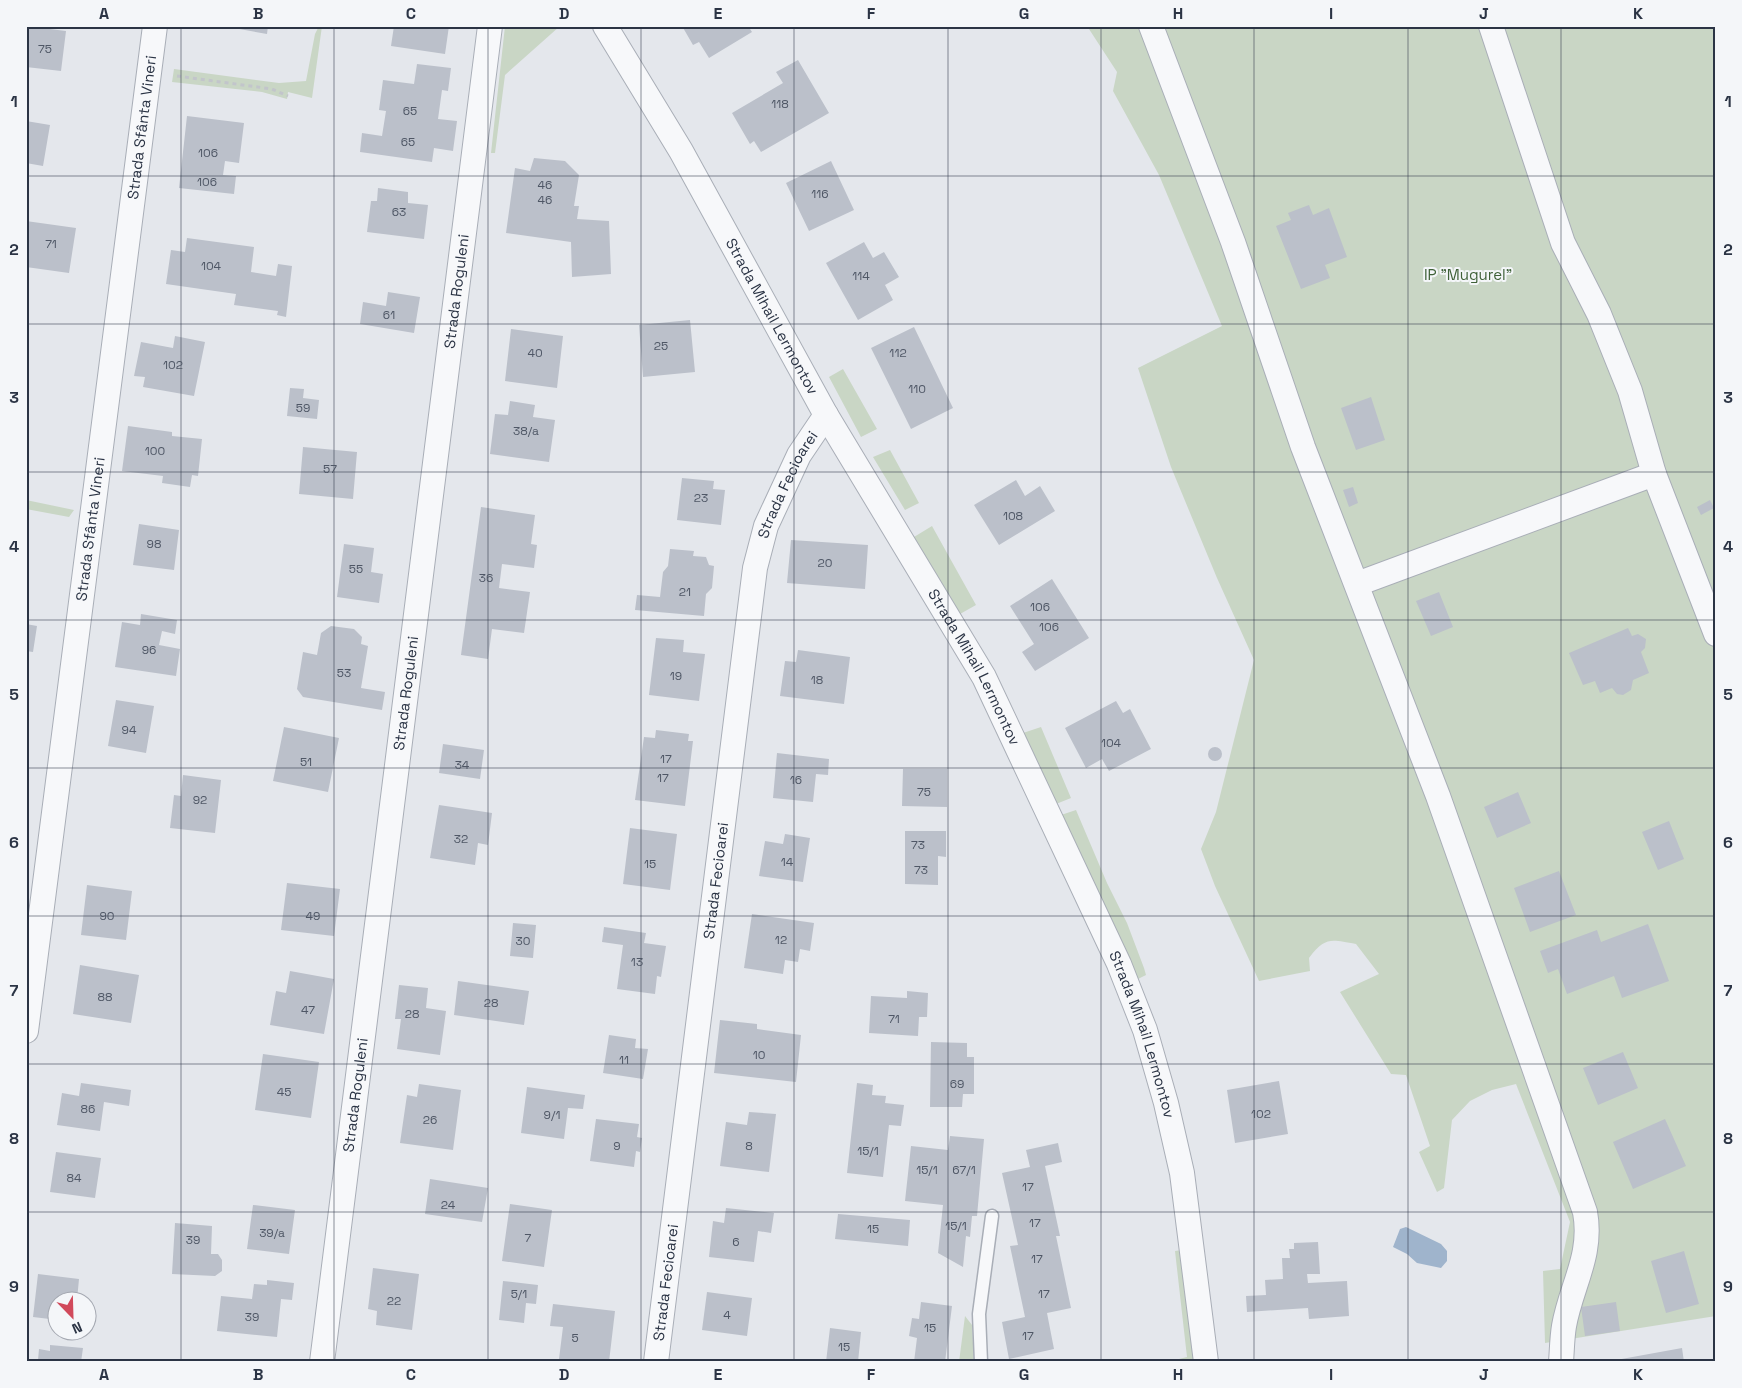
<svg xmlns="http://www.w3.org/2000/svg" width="1742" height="1388" viewBox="0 0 1742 1388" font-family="'Space Grotesk',sans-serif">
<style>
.green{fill:#c9d6c5}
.water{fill:#9fb4cc}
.building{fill:#bbc0ca}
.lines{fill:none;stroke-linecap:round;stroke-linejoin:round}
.service-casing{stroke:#a9aeb7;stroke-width:15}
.minor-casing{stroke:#a9aeb7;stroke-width:26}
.path{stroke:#c2c5cb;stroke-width:3;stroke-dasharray:4 4;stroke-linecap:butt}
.service{stroke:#f7f8fa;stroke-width:12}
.minor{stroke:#f7f8fa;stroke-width:24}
.grid{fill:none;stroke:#2b3445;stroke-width:1;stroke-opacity:0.55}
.labels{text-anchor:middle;stroke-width:4;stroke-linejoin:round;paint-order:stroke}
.number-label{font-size:12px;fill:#4f5766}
.street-label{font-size:15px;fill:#2b3445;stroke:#f4f6f9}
.park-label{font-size:15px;fill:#3f6138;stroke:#f4f6f9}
.neatline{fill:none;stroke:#2b3445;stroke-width:2}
.grid-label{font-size:16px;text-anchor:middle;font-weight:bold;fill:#2b3445}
</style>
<rect width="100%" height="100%" fill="#e4e7ec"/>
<path class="green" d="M319,26H322L312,98L288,92L287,99L262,92L172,82L174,69L279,83L306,81L315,34Z
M505,26H560L505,75L495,153H491Z
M1087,26H1716V1316L1545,1343L1543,1271L1560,1269L1570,1222L1516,1084L1492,1090L1470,1101L1452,1120L1444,1188L1437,1192L1419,1152L1430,1146L1406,1075L1391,1074L1340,992L1379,974L1356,944C1331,940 1326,936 1309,958L1310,971L1259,981L1215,886L1201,849L1216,812L1254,660L1217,578L1171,467L1138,368L1222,326L1159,175L1113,91L1117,72Z
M843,369L877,429L861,437L829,377Z
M890,450L919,503L905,510L873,457Z
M26,500L74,510L69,517L26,509Z
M932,526L976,605L960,614L914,537Z
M1041,727L1071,798L1056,804L1020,734Z
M1076,810L1107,883L1127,923L1144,968L1146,975L1136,980L1061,815Z
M1182,1250L1195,1362L1171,1361L1187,1357L1175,1251Z
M965,1316L972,1325L974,1362H959Z"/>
<path class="water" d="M1406,1227L1441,1244L1447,1251V1261L1441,1268L1417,1263L1407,1254L1393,1247L1400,1229Z"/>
<path class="building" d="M26,26L66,31L61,71L26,67Z
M223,26H268L267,34Z
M394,26H449L445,54L391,46Z
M682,26H748L752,32L709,58L699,42L693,45Z
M798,60L829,113L761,152L754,141L750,144L732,113L783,83L776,72Z
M417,64L451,68L448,91L442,90L438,119L457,121L453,151L434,148L432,162L360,152L362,133L382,136L386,111L379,110L383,80L414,84Z
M187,116L244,123L239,163L225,161L223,175L236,176L234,194L179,188Z
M26,121L50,125L43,166L26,163Z
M534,158L565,161L579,175L574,206H579L577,219L609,221L611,274L572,277L571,242L506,233L515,168L530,171Z
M831,161L854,210L809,231L786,183Z
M378,188L408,192V203L428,205L424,239L367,232L371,201H377Z
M1309,205L1313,215L1329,208L1347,257L1325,265L1330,278L1301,289L1276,226L1291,220L1288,213Z
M26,221L76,228L69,273L26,267Z
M187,238L254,247L251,272L276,276L278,264L292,266L286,317L277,315L278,311L234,305L236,294L166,284L171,250L185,252Z
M864,242L873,258L884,252L899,277L885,285L893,300L858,320L826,263Z
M388,292L420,297L414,333L360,324L363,302L386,306Z
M690,320L695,372L643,377L639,325Z
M914,327L953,408L911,429L871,348Z
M511,329L563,336L557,388L505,381Z
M175,336L205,342L194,396L143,387L145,377L134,376L141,342L173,348Z
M290,388L304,389L303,398L319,400L317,419L287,416Z
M1371,397L1385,440L1356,450L1341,408Z
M510,401L535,405L533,417L555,420L549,462L490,454L495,414L508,415Z
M128,426L172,432V436L202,439L198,476L192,475L190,487L162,483L163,476L122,471Z
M303,447L357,452L353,499L299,494Z
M682,478L714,481L713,489L725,490L721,525L677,520Z
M1016,480L1025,496L1040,486L1055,511L999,545L974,505Z
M1353,487L1358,503L1349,507L1343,490Z
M1710,500L1714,508L1701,515L1697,507Z
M481,507L535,515L531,544L537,545L534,568L502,564L499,588L530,592L524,633L492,629L488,659L461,655Z
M139,524L179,530L174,570L133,565Z
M791,540L868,545L865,589L787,583Z
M344,544L374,548L371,572L383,574L379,603L337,597Z
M670,549L694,551L693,556L706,557L709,565L714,566L712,588L706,594L704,616L635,610L637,595L660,597L663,572L668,566Z
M1052,579L1089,638L1035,671L1022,652L1034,644L1010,606Z
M1439,592L1453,627L1431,636L1416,601Z
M141,614L177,620L175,634L162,631L159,645L180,649L176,676L115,667L122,622L140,625Z
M26,624L37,626L33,652L26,651Z
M331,626L354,629L362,637L361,644L368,646L361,688L385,692L382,710L303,697L297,689L303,652L317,655L321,633Z
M1628,628L1632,636L1638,634L1646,639L1645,648L1641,652L1649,673L1633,680L1631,690L1623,695L1617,694L1612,688L1600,693L1595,681L1583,685L1569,653Z
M656,638L684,640L683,652L705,654L699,701L649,695Z
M798,650L850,657L844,704L780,696L785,661L796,662Z
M116,700L154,706L146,753L108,746Z
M1116,701L1123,713L1130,709L1151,749L1109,771L1102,759L1086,768L1065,728Z
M284,727L339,738L328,792L273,781Z
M656,730L689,734L688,741H693L685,806L635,800L644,737L655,738Z
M443,744L484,750L480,779L439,773Z
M1208 754a7 7 0 1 1 14 0a7 7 0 1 1-14 0Z
M777,753L829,759L828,775L816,774L813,802L773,798Z
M903,769H947V807L902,806Z
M183,775L221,780L215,833L170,828L174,795L181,796Z
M1518,792L1531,823L1497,838L1484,807Z
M439,805L492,813L488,845L478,843L475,865L430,858Z
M1669,821L1684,859L1658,870L1642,832Z
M630,828L677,834L670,890L623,884Z
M905,831H946V857L938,856V885L905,884Z
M785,834L810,838L803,882L759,876L765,841L783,844Z
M1559,871L1576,915L1530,932L1514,888Z
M287,883L340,889L334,936L281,930Z
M87,885L132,891L126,940L81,935Z
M752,914L814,923L810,951L800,949L798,962L785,960L783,974L744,968Z
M513,923L536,925L533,958L510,956Z
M1648,924L1669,981L1622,998L1614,976L1567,994L1558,969L1548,973L1540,951L1597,930L1601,942Z
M604,927L646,933L644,943L666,946L661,977L657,976L655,994L617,989L623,945L602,942Z
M80,965L139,975L131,1023L73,1014Z
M290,971L334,979L324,1034L270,1025L276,991L286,993Z
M458,981L529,991L524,1025L454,1015Z
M399,985L428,988L426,1008L446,1011L440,1055L397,1049L401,1019H395Z
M907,991L928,993L927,1017H919L918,1036L869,1033L871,996L907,998Z
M720,1020L757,1024V1029L801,1035L796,1082L714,1073Z
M609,1035L636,1039L635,1048L648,1049L643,1079L603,1073Z
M931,1042L967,1043V1057H974V1094H963L962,1107H930Z
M1623,1052L1638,1088L1598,1105L1583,1068Z
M263,1054L319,1062L311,1118L255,1110Z
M1279,1081L1288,1134L1235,1143L1227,1090Z
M81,1083L131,1090L129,1106L104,1102L100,1131L57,1125L62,1093L79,1096Z
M857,1083L873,1085L872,1095L886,1096L885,1103L904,1105L901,1126L889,1125L883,1177L847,1173Z
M419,1084L461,1090L453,1150L400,1143L407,1095L417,1097Z
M527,1087L585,1095L583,1109L568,1108L564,1139L521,1133Z
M749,1112L776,1114L769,1172L720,1166L726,1122L747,1125Z
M596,1119L639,1124L637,1137L642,1138L640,1152L636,1151L634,1167L590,1161Z
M1665,1119L1686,1166L1633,1189L1613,1142Z
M950,1136L984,1139L977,1216H972L970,1237L966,1236L963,1267L938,1253L943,1205L905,1201L911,1146L948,1150Z
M1058,1143L1062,1162L1045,1166L1060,1236H1056L1071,1308L1047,1313L1054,1349L1009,1359L1002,1322L1025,1317L1010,1246L1018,1245L1002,1173L1030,1167L1026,1150Z
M56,1152L101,1158L95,1198L50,1192Z
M430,1179L488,1188L482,1222L425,1214Z
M510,1204L552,1210L544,1267L502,1261Z
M253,1205L295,1210L289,1254L247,1249Z
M726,1208L774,1213L771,1233L758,1231L754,1262L709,1257L713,1221L724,1223Z
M838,1214L910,1220L908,1246L835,1239Z
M175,1223L212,1226L211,1254H218L222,1260V1271L215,1276L172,1274Z
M1318,1242L1320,1274H1307L1308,1283L1347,1281L1349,1316L1309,1319L1308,1308L1247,1312L1246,1296L1266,1295L1265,1280L1283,1279L1282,1258H1290L1289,1249H1294V1243Z
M1684,1251L1699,1304L1666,1313L1651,1261Z
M373,1268L419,1274L412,1330L376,1325L377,1311L368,1309Z
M38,1274L79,1279L77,1300H58V1320L33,1317Z
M267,1280L294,1283L292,1300L281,1299L277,1337L217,1331L221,1296L252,1299L254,1284L267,1285Z
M503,1281L538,1285L536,1304L526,1303L524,1323L499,1320Z
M707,1292L752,1298L747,1336L702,1330Z
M921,1302L952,1306L945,1362H914L917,1338L909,1336L912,1318L919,1319Z
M1616,1302L1620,1331L1585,1336L1581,1307Z
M553,1304L615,1311L609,1362H577L559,1359L563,1327L550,1326Z
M830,1328L861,1332L858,1362H826Z
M50,1345L83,1348L81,1362H26V1359L38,1360L39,1349L50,1351Z
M1682,1348L1684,1362H1616V1360Z"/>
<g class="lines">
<defs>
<path id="service" d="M981,1362L979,1314L992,1216"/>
<g id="minor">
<path id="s1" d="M605,26L681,151L826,415L984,677L1119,964L1145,1030L1166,1103L1182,1173L1206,1362"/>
<path d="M1151,26L1233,242L1303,447L1438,796L1585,1212C1593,1255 1571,1286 1564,1326C1562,1338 1562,1350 1561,1362"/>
<path d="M1491,26L1563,243L1599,314L1630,391L1654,474L1716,634"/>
<path d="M1357,584L1654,474"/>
<path id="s2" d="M26,1031L155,26"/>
<path id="s3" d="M322,1362L490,26"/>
<path id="s4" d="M656,1362L755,568L766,526L799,455L826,415"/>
</g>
</defs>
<use href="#service" class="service-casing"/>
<use href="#minor" class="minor-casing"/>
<path class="path" d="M177,76L272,89L288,96"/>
<use href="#service" class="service"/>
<use href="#minor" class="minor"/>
</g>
<path class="grid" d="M181,26V1362M334,26V1362M488,26V1362M641,26V1362M794,26V1362M948,26V1362M1101,26V1362M1254,26V1362M1408,26V1362M1561,26V1362M26,176H1716M26,324H1716M26,472H1716M26,620H1716M26,768H1716M26,916H1716M26,1064H1716M26,1212H1716"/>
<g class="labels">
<g class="number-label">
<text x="45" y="53">75</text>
<text x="780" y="108">118</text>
<text x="410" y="115">65</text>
<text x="408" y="146">65</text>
<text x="208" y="157">106</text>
<text x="207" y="186">106</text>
<text x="545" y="189">46</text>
<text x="820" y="198">116</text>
<text x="545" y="204">46</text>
<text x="399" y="216">63</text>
<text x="51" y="248">71</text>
<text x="211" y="270">104</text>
<text x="861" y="280">114</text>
<text x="389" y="319">61</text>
<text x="661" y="350">25</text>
<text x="535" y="357">40</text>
<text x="898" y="357">112</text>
<text x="173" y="369">102</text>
<text x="917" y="393">110</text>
<text x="303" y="412">59</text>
<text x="526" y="435">38/a</text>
<text x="155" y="455">100</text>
<text x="330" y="473">57</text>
<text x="701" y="502">23</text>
<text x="1013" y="520">108</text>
<text x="154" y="548">98</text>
<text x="825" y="567">20</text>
<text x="356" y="573">55</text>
<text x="486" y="582">36</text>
<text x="685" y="596">21</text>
<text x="1040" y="611">106</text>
<text x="1049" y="631">106</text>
<text x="149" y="654">96</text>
<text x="344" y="677">53</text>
<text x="676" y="680">19</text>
<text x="817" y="684">18</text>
<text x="129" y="734">94</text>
<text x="1111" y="747">104</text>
<text x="666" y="763">17</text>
<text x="306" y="766">51</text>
<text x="462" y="769">34</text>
<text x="663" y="782">17</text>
<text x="796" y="784">16</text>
<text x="924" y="796">75</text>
<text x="200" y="804">92</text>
<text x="461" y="843">32</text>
<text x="918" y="849">73</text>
<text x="787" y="866">14</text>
<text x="650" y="868">15</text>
<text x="921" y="874">73</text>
<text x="107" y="920">90</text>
<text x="313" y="920">49</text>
<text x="781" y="944">12</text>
<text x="523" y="945">30</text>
<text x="637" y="966">13</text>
<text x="105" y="1001">88</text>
<text x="491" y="1007">28</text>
<text x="308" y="1014">47</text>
<text x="412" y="1018">28</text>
<text x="894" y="1023">71</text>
<text x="759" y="1059">10</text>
<text x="624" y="1064">11</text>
<text x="957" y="1088">69</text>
<text x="284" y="1096">45</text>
<text x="88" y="1113">86</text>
<text x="1261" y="1118">102</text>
<text x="552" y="1119">9/1</text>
<text x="430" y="1124">26</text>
<text x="617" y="1150">9</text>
<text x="749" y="1150">8</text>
<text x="868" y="1155">15/1</text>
<text x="927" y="1174">15/1</text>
<text x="964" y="1174">67/1</text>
<text x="74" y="1182">84</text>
<text x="1028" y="1191">17</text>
<text x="448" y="1209">24</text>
<text x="1035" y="1227">17</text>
<text x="956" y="1230">15/1</text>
<text x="873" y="1233">15</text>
<text x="272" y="1237">39/a</text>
<text x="528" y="1242">7</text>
<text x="193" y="1244">39</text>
<text x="736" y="1246">6</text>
<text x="1037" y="1263">17</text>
<text x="519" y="1298">5/1</text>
<text x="1044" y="1298">17</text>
<text x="394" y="1305">22</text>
<text x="727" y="1319">4</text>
<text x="252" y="1321">39</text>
<text x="930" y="1332">15</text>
<text x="1028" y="1340">17</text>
<text x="575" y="1342">5</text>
<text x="844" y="1351">15</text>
</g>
<g class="street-label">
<text dy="5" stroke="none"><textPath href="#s2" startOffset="911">Strada Sfânta Vineri</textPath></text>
<text dy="5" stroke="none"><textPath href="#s3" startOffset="1079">Strada Roguleni</textPath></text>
<text dy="5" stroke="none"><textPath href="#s1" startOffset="335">Strada Mihail Lermontov</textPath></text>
<text dy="5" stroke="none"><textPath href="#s4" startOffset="890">Strada Fecioarei</textPath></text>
<text dy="5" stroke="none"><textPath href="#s2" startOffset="506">Strada Sfânta Vineri</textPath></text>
<text dy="5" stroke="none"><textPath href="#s1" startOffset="740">Strada Mihail Lermontov</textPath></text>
<text dy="5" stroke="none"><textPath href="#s3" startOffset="674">Strada Roguleni</textPath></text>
<text dy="5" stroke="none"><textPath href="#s4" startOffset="485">Strada Fecioarei</textPath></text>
<text dy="5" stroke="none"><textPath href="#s1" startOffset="1145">Strada Mihail Lermontov</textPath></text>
<text dy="5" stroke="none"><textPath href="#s3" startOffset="269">Strada Roguleni</textPath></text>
<text dy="5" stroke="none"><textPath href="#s4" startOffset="80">Strada Fecioarei</textPath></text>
</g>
<g class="park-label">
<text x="1468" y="280">IP "Mugurel"</text>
</g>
</g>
<rect width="1742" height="1388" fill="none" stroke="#f4f6f9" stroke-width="55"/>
<g transform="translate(72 1316) rotate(157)"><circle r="24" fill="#f4f6f9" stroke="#a4a8b1"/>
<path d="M0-4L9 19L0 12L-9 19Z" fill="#d1495b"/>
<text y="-8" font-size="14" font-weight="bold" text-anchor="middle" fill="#2b3445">N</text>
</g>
<rect x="28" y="28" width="1686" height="1332" class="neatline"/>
<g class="grid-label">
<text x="104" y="19">A</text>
<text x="258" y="19">B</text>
<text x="411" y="19">C</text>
<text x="564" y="19">D</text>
<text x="718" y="19">E</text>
<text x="871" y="19">F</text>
<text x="1024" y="19">G</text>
<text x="1178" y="19">H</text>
<text x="1331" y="19">I</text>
<text x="1484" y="19">J</text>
<text x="1638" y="19">K</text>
<text x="14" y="107">1</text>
<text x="1728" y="107">1</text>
<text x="14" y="255">2</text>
<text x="1728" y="255">2</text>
<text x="14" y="403">3</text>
<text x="1728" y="403">3</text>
<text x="14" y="552">4</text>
<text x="1728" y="552">4</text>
<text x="14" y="700">5</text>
<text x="1728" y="700">5</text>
<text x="14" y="848">6</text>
<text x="1728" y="848">6</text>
<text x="14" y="996">7</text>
<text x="1728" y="996">7</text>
<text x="14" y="1144">8</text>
<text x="1728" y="1144">8</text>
<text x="14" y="1292">9</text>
<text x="1728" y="1292">9</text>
<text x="104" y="1380">A</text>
<text x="258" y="1380">B</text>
<text x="411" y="1380">C</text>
<text x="564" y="1380">D</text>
<text x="718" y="1380">E</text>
<text x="871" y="1380">F</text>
<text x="1024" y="1380">G</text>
<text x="1178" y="1380">H</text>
<text x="1331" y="1380">I</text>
<text x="1484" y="1380">J</text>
<text x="1638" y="1380">K</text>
</g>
</svg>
